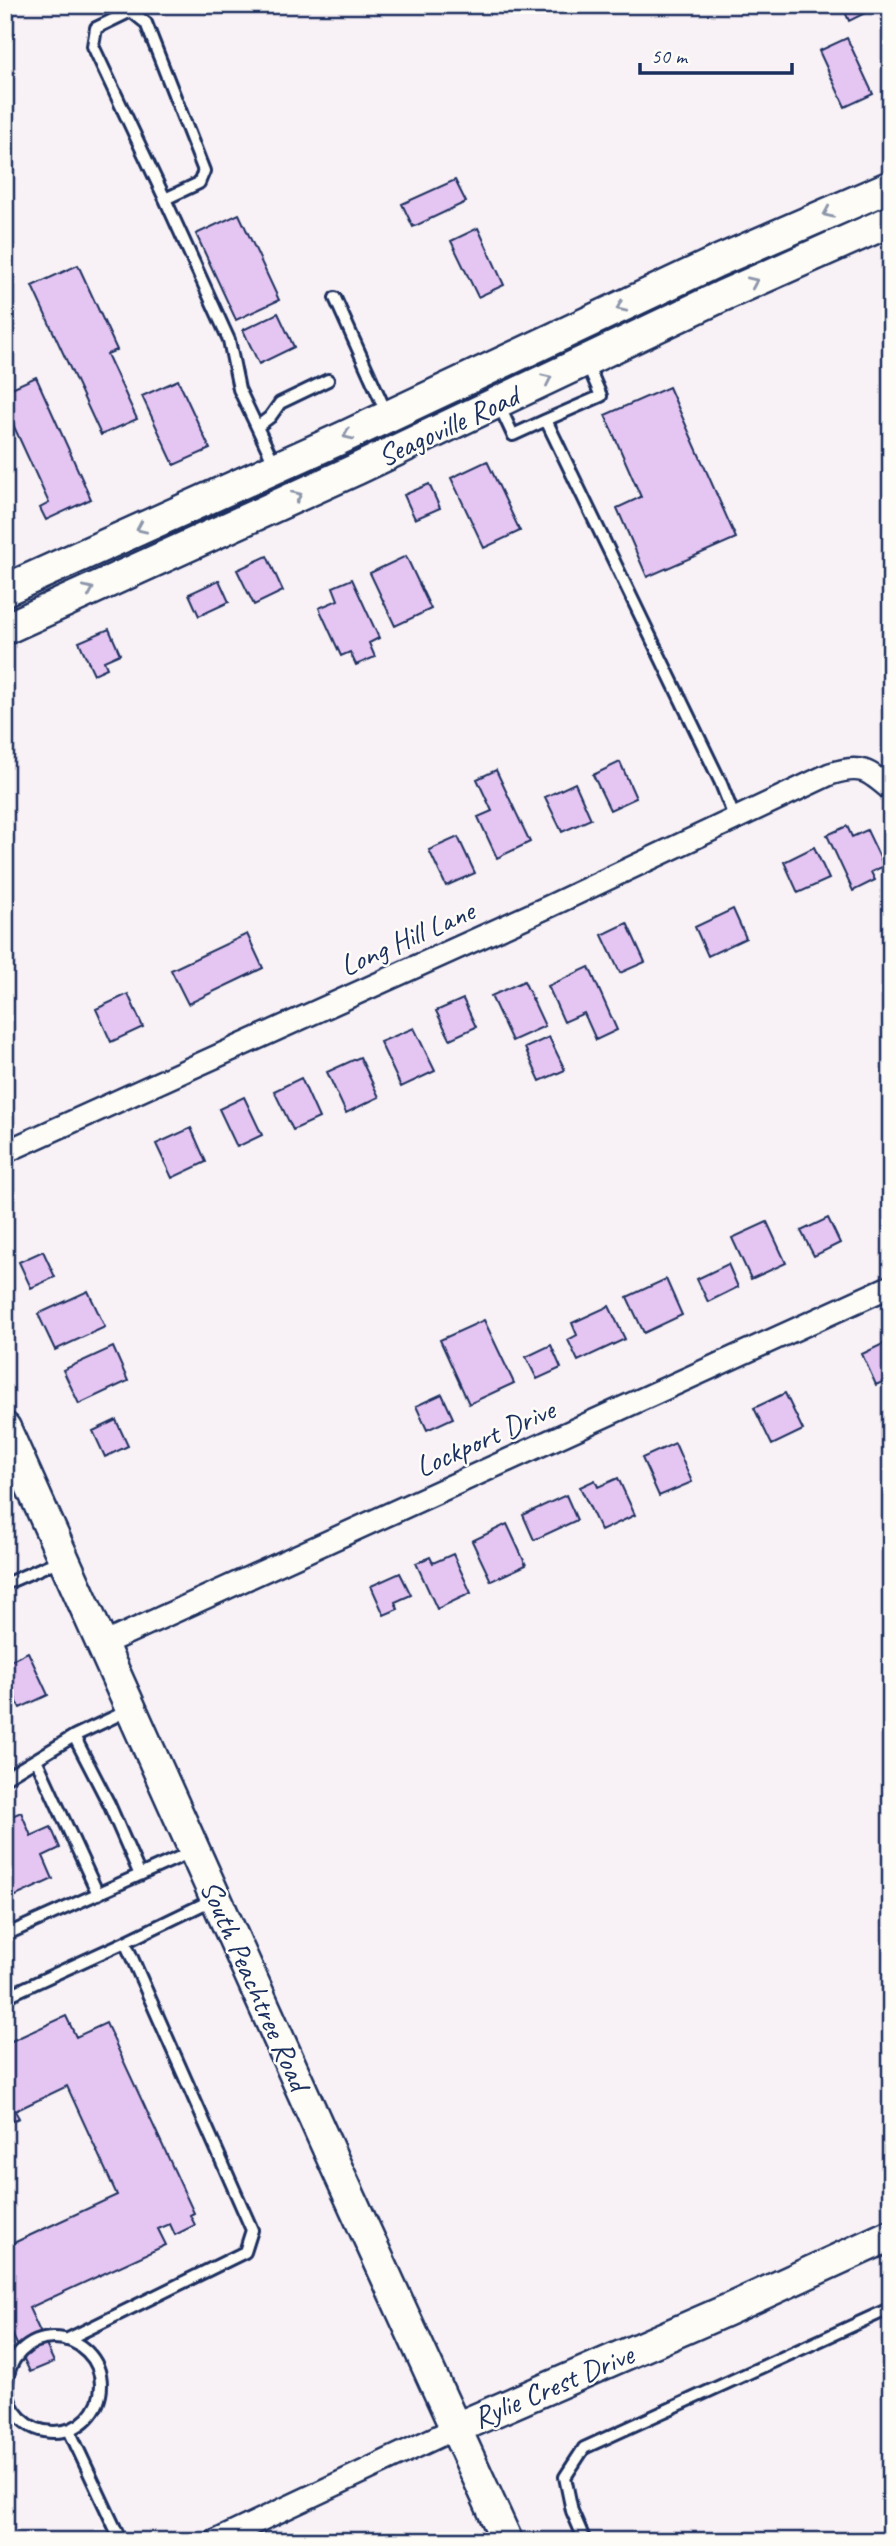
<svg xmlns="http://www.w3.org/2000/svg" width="896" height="2546" viewBox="0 0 896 2546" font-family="Caveat,sans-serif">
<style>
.building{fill:#e5c5f2;stroke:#1b2f5e;stroke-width:2}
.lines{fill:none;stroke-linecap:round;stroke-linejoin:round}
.lane-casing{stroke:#1b2f5e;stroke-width:16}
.street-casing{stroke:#1b2f5e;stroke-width:26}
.secondary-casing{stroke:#1b2f5e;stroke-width:35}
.lane{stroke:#fdfcf7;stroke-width:10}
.street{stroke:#fdfcf7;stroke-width:21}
.secondary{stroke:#fdfcf7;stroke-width:30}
.oneway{stroke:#8c96aa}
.labels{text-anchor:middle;stroke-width:5;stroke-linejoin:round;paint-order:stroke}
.street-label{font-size:30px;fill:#1b2f5e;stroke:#fdfcf7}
</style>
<rect width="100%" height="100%" fill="#f8f1f6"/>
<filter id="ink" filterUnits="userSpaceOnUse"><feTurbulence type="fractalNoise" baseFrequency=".0143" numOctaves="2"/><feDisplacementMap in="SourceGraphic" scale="14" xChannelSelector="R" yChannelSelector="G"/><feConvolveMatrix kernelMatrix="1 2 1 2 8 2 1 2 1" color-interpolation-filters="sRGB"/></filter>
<g filter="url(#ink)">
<path class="building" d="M842,5H867L869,11L849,21Z
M847,38L873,94L845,107L819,51Z
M455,180L466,202L413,227L402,204Z
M239,214L279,300L236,320L196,234Z
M478,228L504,285L478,297L451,241Z
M78,265L117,350L107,354L137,419L101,435L32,286Z
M278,313L294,347L259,364L243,330Z
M36,377L91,499L46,520L40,508L49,503L5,407V391Z
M178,380L210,449L174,465L142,396Z
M669,387L736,538L647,577L617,508L641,497L605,415Z
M487,461L520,531L484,548L451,478Z
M429,484L440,508L415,519L404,495Z
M267,556L283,591L254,605L237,570Z
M406,556L431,609L395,626L370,573Z
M352,579L379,638L369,643L375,657L356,665L350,652L341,656L319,608L338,600L333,587Z
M219,580L229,602L199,616L189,594Z
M109,629L120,654L104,661L107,668L94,674L79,642Z
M620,762L636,798L610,810L593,775Z
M496,770L530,842L497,858L478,817L492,811L477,779Z
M575,783L591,819L562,832L545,797Z
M847,826L852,837L867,830L884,866L871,872L875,880L853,891L827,835Z
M458,837L475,873L446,886L429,850Z
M814,847L829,879L798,893L784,862Z
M733,909L746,938L708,956L695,927Z
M627,923L645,962L620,973L602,935Z
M247,934L263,968L188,1004L171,970Z
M589,967L617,1030L596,1040L584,1013L564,1022L548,986Z
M524,981L545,1026L512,1041L491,996Z
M128,994L143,1027L111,1042L96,1009Z
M463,999L476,1027L450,1039L436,1011Z
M414,1028L435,1071L401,1087L380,1042Z
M549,1037L565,1070L540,1081L525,1048Z
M360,1057L379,1097L346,1113L327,1072Z
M301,1078L319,1118L293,1130L274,1091Z
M244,1097L262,1135L237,1147L219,1109Z
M191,1128L206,1162L172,1178L156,1144Z
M828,1218L840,1243L814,1256L801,1231Z
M767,1222L786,1263L751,1279L732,1238Z
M43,1251L55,1277L31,1288L19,1262Z
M728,1264L738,1287L708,1302L697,1279Z
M666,1279L682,1315L644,1333L627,1297Z
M88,1291L105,1327L55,1350L38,1314Z
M609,1306L625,1339L578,1361L568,1340L577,1335L572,1323Z
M484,1320L514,1383L469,1404L440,1340Z
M891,1340V1378L876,1385L862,1354Z
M551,1345L561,1368L537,1379L526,1357Z
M113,1347L128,1381L79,1404L63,1370Z
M785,1393L803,1430L772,1445L754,1408Z
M442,1394L453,1418L427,1430L416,1406Z
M116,1420L128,1446L105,1457L93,1431Z
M675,1443L692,1482L659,1496L642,1458Z
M618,1478L635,1515L601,1531L580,1487L595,1480L598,1487Z
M566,1495L577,1520L534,1540L523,1515Z
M507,1524L526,1565L491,1581L472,1541Z
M453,1554L471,1593L437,1609L416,1563L430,1557L433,1563Z
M400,1573L411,1595L395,1602L398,1609L384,1615L371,1586Z
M28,1652L48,1695L20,1708L5,1677V1663Z
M21,1812L31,1836L51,1827L60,1848L43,1856L53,1879L5,1901V1819Z
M66,2016L76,2037L106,2023L194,2213L190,2215L195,2225L175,2235L170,2224L158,2229L166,2245L29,2308L54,2362L30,2372L5,2319V2247L117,2195L67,2086L15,2111L19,2118L5,2124V2044Z"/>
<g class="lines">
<defs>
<path id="lane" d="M165,199L93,46L96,28L131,11L146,23L204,171L199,183L165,199L229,340L239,389L275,465
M335,298L387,414
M586,361L601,396L546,420L720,781L735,819
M499,405L513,435L546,420
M257,427L270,417L280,403L328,380
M5,1584L60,1560
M74,1736L109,1804L140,1875
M36,1759L98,1894
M5,1778L74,1736L129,1710
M5,1935L191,1852
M125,1942L214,1899
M5,1997L125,1942L252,2230L245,2252L66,2340
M7 2385a47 47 0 1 1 94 0a47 47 0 1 1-94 0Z
M69,2430L121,2541
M585,2541L572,2511L565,2477L584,2448L891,2308"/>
<path id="street" d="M5,1152L550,906L830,774C861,764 868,770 891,790
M103,1644L891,1286
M216,2541L456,2428"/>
<path id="secondary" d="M5,590L344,437L718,261L891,186
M5,629L357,469L722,296L891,221
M5,1428L334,2162L507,2541
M456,2428L725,2311L891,2235"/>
</defs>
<use href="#lane" class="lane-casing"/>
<use href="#street" class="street-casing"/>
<use href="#secondary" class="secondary-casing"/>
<use href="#lane" class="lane"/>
<use href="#street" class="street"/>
<use href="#secondary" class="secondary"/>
</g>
<defs><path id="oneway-chevron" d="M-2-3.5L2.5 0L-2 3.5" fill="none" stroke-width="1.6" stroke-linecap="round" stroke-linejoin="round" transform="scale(1.75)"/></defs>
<g class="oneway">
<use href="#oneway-chevron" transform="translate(828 213) rotate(156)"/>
<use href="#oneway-chevron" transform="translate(753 282) rotate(-24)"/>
<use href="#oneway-chevron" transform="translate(621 307) rotate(155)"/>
<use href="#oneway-chevron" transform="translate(547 379) rotate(-25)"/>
<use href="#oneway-chevron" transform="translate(348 435) rotate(155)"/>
<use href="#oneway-chevron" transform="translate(297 496) rotate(-24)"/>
<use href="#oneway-chevron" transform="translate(141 528) rotate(156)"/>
<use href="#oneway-chevron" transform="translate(89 590) rotate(-24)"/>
</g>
</g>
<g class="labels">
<g class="street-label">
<text transform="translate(448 426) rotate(-25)" y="10">Seagoville Road</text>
<text transform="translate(407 938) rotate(-24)" y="10">Long Hill Lane</text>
<text transform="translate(485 1438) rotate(-24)" y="10">Lockport Drive</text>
<text transform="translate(255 1985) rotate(66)" y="10">South Peachtree Road</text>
<text transform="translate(553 2386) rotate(-23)" y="10">Rylie Crest Drive</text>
</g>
</g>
<rect width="896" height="2546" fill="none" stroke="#fdfcf7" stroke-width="28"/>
<rect x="14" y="14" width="868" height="2518" fill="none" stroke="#1b2f5e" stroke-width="2.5" filter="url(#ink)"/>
<path d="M640 63v10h152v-10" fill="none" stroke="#1b2f5e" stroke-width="3.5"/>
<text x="651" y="63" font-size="21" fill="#1b2f5e" stroke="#fdfcf7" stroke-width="5" paint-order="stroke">50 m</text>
</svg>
